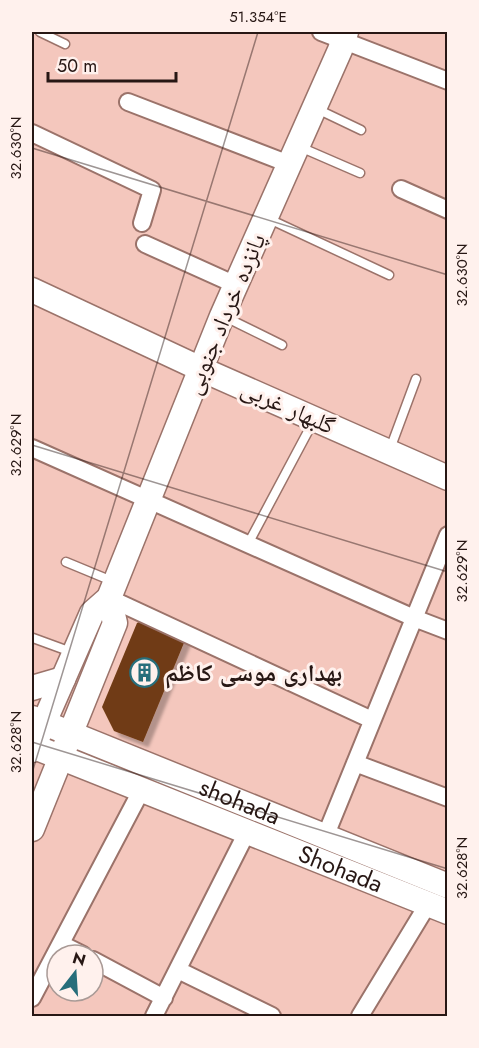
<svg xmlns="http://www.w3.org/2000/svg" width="479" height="1048" viewBox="0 0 479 1048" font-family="Jost,'Noto Naskh Arabic',sans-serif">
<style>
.building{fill:#703b14;filter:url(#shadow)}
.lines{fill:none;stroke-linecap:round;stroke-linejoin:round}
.lane-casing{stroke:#9b736a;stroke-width:11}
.street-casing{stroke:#9b736a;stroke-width:20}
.secondary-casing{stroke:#9b736a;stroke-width:27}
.lane{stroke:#fff;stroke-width:8}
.street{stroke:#fff;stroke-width:16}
.secondary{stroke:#fff;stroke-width:24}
.ticks{fill:none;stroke:#271714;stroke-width:1.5;stroke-opacity:0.45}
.labels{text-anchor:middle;stroke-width:6;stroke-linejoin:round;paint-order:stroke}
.street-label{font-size:24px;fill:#271714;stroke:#fff1ed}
.poi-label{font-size:24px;font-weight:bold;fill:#271714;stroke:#fff1ed;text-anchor:start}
.neatline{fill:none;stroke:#271714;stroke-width:2}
.ticks-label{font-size:15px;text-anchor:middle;fill:#271714}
</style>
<defs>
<filter id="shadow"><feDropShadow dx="5.5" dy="5.5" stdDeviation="1.5" flood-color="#0004"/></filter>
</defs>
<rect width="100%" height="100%" fill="#f4c7bd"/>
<path class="building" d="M143,620L186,638L143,742L114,731L102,707L137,623Z"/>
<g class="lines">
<defs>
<path id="lane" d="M40,32L65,44
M317,109L361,130
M300,147L360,173
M267,218L389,275
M223,316L282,345
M390,449L416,379
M248,544L313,422
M66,562L112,581
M33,638L74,653"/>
<path id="street" d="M321,32L448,81
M128,102L289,164
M32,133L152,190L142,223
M401,189L448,210
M145,244L236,285
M32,448L414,618L448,631
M109,598L372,720
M355,763L448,798
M325,837L448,535
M61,944L83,955
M93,960L164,998
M178,970L272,1016
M32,998L141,791
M154,1016L247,832
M360,1016L428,904"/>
<g id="secondary">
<path d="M32,290L201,369L448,478"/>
<path d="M32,688L63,679"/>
<path id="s1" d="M32,718L448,886"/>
<path id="s2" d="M32,746L448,912"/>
<path d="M32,750L92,613L109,598L222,316L340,50L346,32"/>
<path d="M32,829L115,623L109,598"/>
</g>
</defs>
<use href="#lane" class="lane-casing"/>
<use href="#street" class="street-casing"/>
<use href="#secondary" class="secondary-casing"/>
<use href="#lane" class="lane"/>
<use href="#street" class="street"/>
<use href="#secondary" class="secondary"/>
</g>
<path class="ticks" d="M32,148L448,275M32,445L448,572M32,742L448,869M32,773L258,32"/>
<defs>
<symbol id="building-ring" viewBox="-11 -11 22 22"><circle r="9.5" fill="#fff1ed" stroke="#276e7b" stroke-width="1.5"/><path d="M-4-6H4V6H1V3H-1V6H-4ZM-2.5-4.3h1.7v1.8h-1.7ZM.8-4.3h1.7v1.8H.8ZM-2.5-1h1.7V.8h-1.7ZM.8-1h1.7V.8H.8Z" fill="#276e7b"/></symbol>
</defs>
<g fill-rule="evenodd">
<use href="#building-ring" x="128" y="656" width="33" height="33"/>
</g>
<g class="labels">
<g class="street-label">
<text transform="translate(225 314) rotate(-67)" y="8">پانزده خرداد جنوبی</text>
<text transform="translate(288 407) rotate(24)" y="8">گلبهار غربی</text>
<text dy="8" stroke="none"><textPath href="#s1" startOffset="224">shohada</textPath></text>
<text dy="8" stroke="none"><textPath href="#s2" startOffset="332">Shohada</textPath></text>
</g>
<g class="poi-label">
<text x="165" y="681">بهداری موسی کاظم</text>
</g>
</g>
<rect width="479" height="1048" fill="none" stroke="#fff1ed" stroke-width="66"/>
<g transform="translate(75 973) rotate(17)"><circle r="28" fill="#fff1ed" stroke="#a99a96" stroke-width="1.5"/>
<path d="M0-4.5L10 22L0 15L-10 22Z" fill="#276e7b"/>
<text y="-9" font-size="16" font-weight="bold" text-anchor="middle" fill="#271714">N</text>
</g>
<path d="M48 72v9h128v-9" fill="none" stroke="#271714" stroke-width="3"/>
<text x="57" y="72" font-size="18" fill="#271714" stroke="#fff1ed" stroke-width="4.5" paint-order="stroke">50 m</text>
<rect x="33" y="33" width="413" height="982" class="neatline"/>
<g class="ticks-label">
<text x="258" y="22">51.354°E</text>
<text transform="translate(16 148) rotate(-90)" y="5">32.630°N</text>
<text transform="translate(462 275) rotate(-90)" y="5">32.630°N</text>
<text transform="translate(16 445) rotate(-90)" y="5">32.629°N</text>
<text transform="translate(462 571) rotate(-90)" y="5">32.629°N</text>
<text transform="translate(16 742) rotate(-90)" y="5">32.628°N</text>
<text transform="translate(462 868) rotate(-90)" y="5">32.628°N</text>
</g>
</svg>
